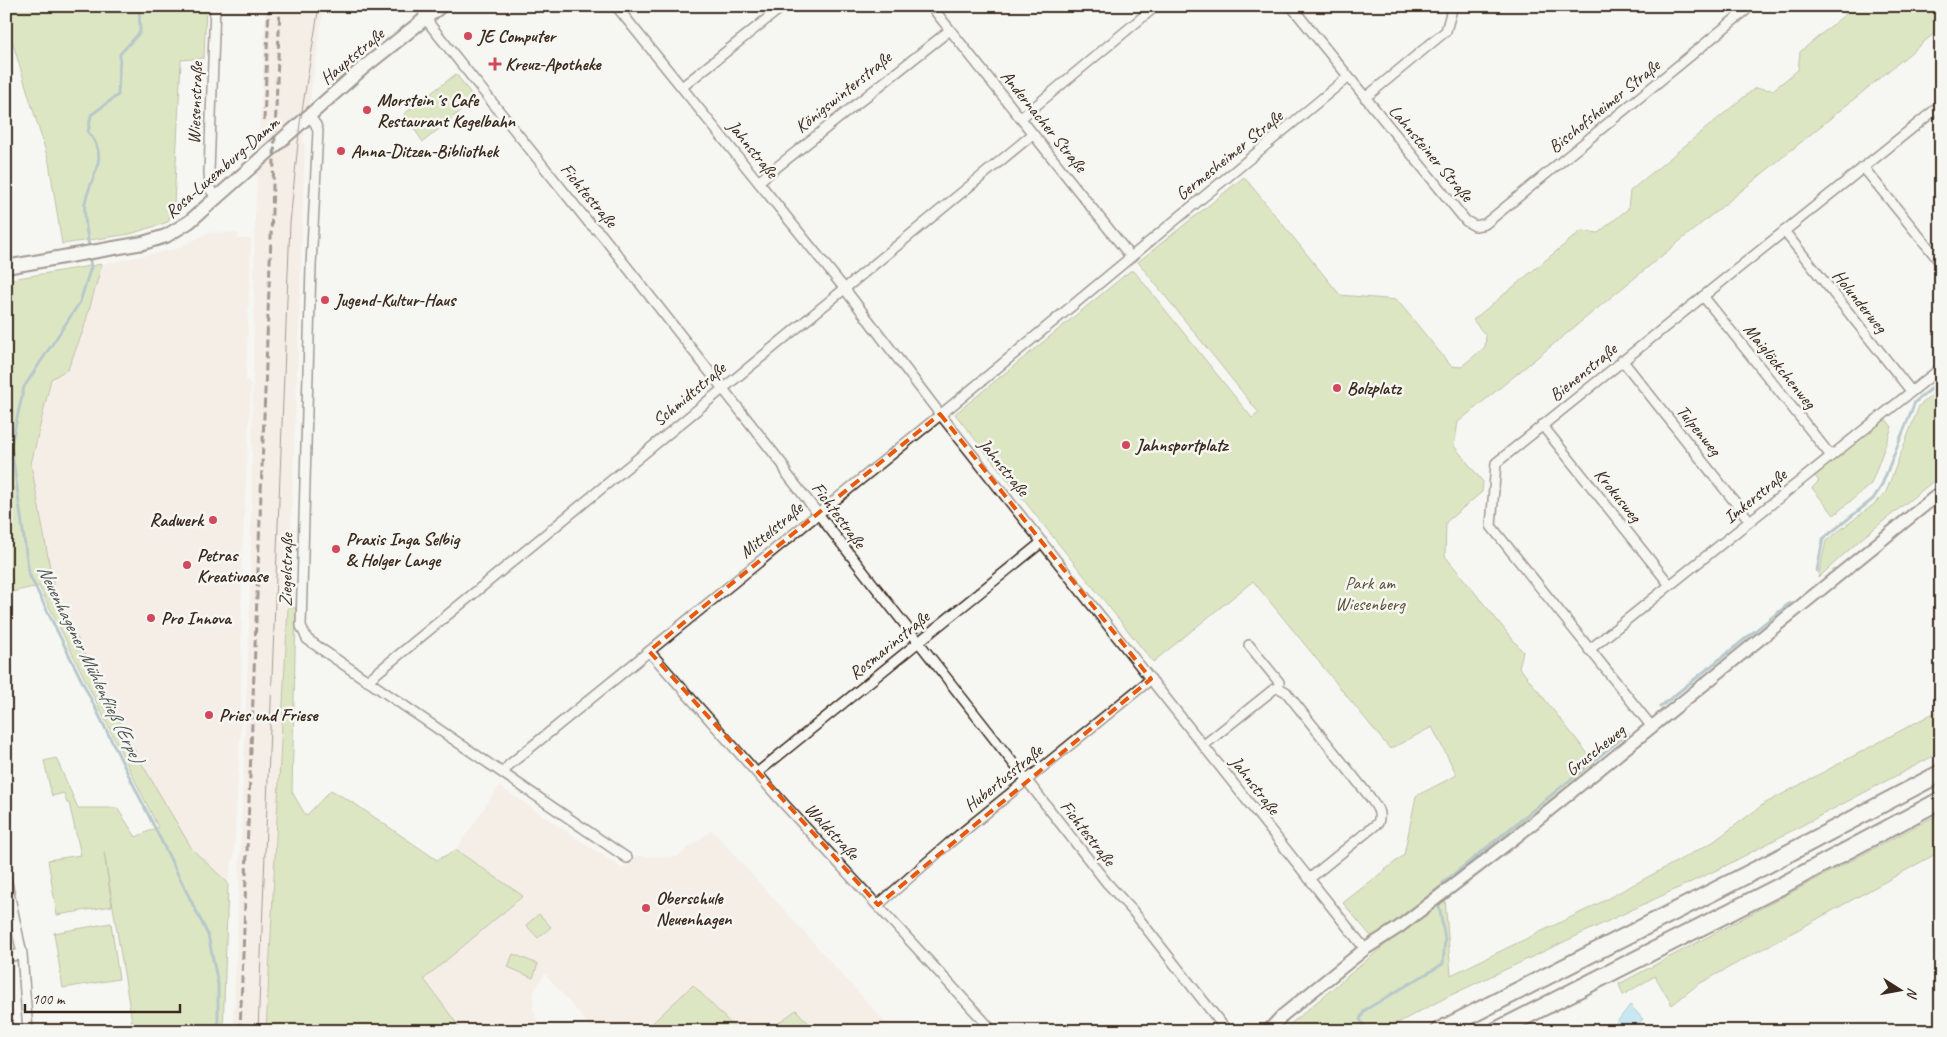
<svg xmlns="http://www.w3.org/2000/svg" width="1947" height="1037" viewBox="0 0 1947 1037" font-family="Caveat,sans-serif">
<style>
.built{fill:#f4e4da}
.green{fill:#bfd389;stroke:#7d7e54}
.water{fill:#8ed5ef;stroke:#6d919b}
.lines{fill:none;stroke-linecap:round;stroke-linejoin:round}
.stream{stroke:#6d919b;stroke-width:3}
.minor-casing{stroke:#3b2a1e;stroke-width:12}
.tertiary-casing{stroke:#3b2a1e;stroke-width:15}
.secondary-casing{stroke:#3b2a1e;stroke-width:16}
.motorway-casing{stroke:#3b2a1e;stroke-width:20}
.minor{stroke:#f6f6f2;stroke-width:9}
.tertiary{stroke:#f6f6f2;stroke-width:11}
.secondary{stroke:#f6f6f2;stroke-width:12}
.motorway{stroke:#f6f6f2;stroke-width:16}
.tram{stroke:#3b2a1e;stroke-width:1}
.rail{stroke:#3b2a1e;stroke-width:3;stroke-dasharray:8 4;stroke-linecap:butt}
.marked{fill:none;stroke:#e8590c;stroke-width:4;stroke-dasharray:10 6;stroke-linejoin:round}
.poi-dot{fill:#d1495b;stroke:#f6f6f2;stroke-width:2}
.labels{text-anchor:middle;stroke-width:5;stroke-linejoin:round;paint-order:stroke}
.poi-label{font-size:18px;font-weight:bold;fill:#3b2a1e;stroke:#f6f6f2;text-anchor:start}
.street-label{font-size:18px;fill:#3b2a1e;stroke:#f6f6f2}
.park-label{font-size:18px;fill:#5c5439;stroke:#f6f6f2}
.water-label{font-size:19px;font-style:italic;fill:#505552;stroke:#f6f6f2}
</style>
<rect width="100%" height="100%" fill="#f6f6f2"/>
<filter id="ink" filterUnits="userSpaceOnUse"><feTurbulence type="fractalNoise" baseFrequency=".02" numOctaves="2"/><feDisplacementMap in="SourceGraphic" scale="10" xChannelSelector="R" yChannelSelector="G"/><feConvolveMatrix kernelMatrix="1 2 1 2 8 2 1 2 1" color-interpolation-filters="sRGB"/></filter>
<g filter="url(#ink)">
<path class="built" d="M266,6H324L303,143L305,145L299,326L288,607L266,1031H233L250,606L255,214Z
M210,232L238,233V239H251L246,380L251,384L242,558L241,723L234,854L228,883L192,849L139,759L55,595L31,464L51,379L83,331L102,264L176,249Z
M499,786L623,869L635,856L677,857L712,830L893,1031H816L796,1010L768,1031H738L693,985L644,1031H594L545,974L534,992L533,1010L540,1027L536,1031H462L424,979L523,896L456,850Z"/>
<path class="green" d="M6,6H206L204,58L181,60L174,204L168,222L130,234L62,244L49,162L6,21Z
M1855,6H1941V28L1458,422L1454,446L1483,482L1482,492L1446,522L1445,556L1523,652L1519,667L1596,764L1376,936L1370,935L1343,903L1404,855L1416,796L1457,775L1432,727L1390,749L1253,581L1153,662L955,414L1130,271H1134L1252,418L1259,413L1138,262L1244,177L1340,295L1397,300L1451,366L1461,367L1485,347L1486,336L1473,320L1581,231L1598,233L1628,209L1630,191L1755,88L1773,90L1798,70L1800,52Z
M456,74L475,99L423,142L404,114Z
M102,264L83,331L68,369L51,379L31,464L55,595L139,759L192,849L228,883L223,1031H123L122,1024L132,1022L104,852L112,906L57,915L48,860L81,855L69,803H67L64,793L52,796L44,761L56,758L78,808H117L136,837L158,827L39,586L6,593V280Z
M1941,388V475L1861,539L1818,578L1826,541L1874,504L1886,492L1919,406Z
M1885,418L1892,427L1871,484L1834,515L1812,488L1819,481L1814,475Z
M288,607L296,608L292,792L306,816L331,790L355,804L437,860L456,850L523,896L424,979L462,1031H266Z
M1941,709V752L1725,866L1449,996L1382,1031H1282L1441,898L1445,899L1451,975L1590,908L1713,842L1764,804Z
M1941,813V851L1697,985L1672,1005L1655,976L1623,995L1619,984Z
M539,914L551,927L538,938L526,925Z
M111,923L119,979L63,988L54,933Z
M513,954L538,964L533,978L508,967Z
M693,985L738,1031H644Z
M796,1010L816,1031H768Z
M114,1024L116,1031H77Z"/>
<path class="water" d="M1630,1005L1643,1019L1631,1031H1610Z"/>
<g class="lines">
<path class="stream" d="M89,249C88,235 83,217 85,203C91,173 111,159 88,132L91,115L118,95L120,54L140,32L139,6
M89,256L91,267L80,302L24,387L11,445L29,574L208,935L218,984V1031
M1817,571L1823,539L1873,499L1881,487L1915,402L1941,381
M1660,707L1790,603
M1442,888L1443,883L1628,733
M1366,1030L1360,1019L1365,1010L1443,964L1445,939L1439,906"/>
<defs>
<path id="minor" d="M215,6L209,172L210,189L217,199
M420,6L431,26L589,223L601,234L783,465L787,474L1107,883L1132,910L1227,1031
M616,6L844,288L940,414L1365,949
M931,6L1131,257
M1291,6L1466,221L1475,226L1485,224L1751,6
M682,87L783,6
M1365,98L1446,31L1451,13
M309,115L316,125L318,131L311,266L301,626L307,639L324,651L627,858
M1021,118L1156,6
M1863,167L1941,263
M758,182L950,30
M1784,231L1911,391
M1703,296L1831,456
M1622,360L1750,521
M1542,425L1670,585
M1249,645L1279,682V688
M1589,650L1941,368
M649,651L785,805L993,1031
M367,681L1033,134
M1652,727L1491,526L1496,463L1941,105
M1204,745L1274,689L1279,688L1286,692L1369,796C1376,806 1382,812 1378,823L1309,879
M503,773L509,765L961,398L1348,77
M757,773L1042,542
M6,878L22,954L28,1031
M878,905L948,844L1151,679
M6,957L22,954"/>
<path id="tertiary" d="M1268,1031L1283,1015L1365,949L1399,927L1516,837L1941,492"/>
<path id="secondary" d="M6,267L143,243L166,236L189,222L363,68L441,6"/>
<path id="motorway" d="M1439,1031L1768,864L1941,773
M1496,1031L1781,886L1941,800"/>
</defs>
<use href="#minor" class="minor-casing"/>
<use href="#tertiary" class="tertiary-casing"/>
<use href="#secondary" class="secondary-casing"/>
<use href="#motorway" class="motorway-casing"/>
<use href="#minor" class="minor"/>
<use href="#tertiary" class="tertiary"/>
<use href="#secondary" class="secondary"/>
<use href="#motorway" class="motorway"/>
<path class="tram" d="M258,1031L290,223L300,123L319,6"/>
<path class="rail" d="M264,121L269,6
M240,1031L280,6"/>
</g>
</g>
<path d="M0 0H1947V1037H0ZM940,414L1151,679L878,905L649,651Z" fill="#f6f6f2" fill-opacity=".55" fill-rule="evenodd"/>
<path class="marked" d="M940,414L1151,679L878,905L649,651Z"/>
<g class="poi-dot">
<circle cx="468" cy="36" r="5"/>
<path d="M492.5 56.5h5v5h5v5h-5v5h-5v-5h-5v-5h5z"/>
<circle cx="367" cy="110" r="5"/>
<circle cx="341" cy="151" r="5"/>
<circle cx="325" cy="300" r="5"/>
<circle cx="1337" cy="388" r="5"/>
<circle cx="1126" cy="445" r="5"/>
<circle cx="213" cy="520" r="5"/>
<circle cx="336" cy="549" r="5"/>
<circle cx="187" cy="565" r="5"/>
<circle cx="151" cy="618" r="5"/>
<circle cx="209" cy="715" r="5"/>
<circle cx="646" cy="908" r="5"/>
</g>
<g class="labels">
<g class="poi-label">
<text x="478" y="42">JE Computer</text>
<text x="505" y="70">Kreuz-Apotheke</text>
<text x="377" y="106">Morstein´s Cafe<tspan x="377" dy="21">Restaurant Kegelbahn</tspan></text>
<text x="351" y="157">Anna-Ditzen-Bibliothek</text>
<text x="335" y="306">Jugend-Kultur-Haus</text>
<text x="1347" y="394">Bolzplatz</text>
<text x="1136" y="451">Jahnsportplatz</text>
<text x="203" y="526" text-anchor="end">Radwerk</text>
<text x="346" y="545">Praxis Inga Selbig<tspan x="346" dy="21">&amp; Holger Lange</tspan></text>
<text x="197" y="561">Petras<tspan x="197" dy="21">Kreativoase</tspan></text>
<text x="161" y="624">Pro Innova</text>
<text x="219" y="721">Pries und Friese</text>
<text x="656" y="904">Oberschule<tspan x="656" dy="21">Neuenhagen</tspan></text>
</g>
<g class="street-label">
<text transform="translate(352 56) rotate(-40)" y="6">Hauptstraße</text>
<text transform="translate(843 92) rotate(-39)" y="6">Königswinterstraße</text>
<text transform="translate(195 103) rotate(-88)" y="6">Wiesenstraße</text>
<text transform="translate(1604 106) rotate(-39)" y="6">Bischofsheimer Straße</text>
<text transform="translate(1044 121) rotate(51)" y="6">Andernacher Straße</text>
<text transform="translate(753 149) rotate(51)" y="6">Jahnstraße</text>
<text transform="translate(1431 153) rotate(50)" y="6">Lahnsteiner Straße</text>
<text transform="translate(1229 155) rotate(-39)" y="6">Germesheimer Straße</text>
<text transform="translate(222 167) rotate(-41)" y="6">Rosa-Luxemburg-Damm</text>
<text transform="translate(589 195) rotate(50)" y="6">Fichtestraße</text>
<text transform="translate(1860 301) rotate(51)" y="6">Holunderweg</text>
<text transform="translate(1780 366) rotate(51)" y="6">Maiglöckchenweg</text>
<text transform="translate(1583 372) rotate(-39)" y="6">Bienenstraße</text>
<text transform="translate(689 394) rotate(-40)" y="6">Schmidtstraße</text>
<text transform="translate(1699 430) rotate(51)" y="6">Tulpenweg</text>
<text transform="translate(1004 467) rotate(51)" y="6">Jahnstraße</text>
<text transform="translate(1618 495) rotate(51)" y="6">Krokusweg</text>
<text transform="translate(1755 496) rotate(-39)" y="6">Imkerstraße</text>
<text transform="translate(839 515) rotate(53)" y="6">Fichtestraße</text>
<text transform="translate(771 530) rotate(-40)" y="6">Mittelstraße</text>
<text transform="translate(286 570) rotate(-89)" y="6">Ziegelstraße</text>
<text transform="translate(889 645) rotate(-39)" y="6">Rosmarinstraße</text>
<text transform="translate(1595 750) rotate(-39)" y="6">Gruscheweg</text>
<text transform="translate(1003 778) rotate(-39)" y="6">Hubertusstraße</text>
<text transform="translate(1255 785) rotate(52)" y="6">Jahnstraße</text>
<text transform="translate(832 831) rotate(47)" y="6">Waldstraße</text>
<text transform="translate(1088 833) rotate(52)" y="6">Fichtestraße</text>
</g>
<g class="park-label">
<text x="1370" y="589">Park am<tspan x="1370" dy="21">Wiesenberg</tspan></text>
</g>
<g class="water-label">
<text transform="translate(91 663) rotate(64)" y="7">Neuenhagener Mühlenfließ (Erpe)</text>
</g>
</g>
<rect width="1947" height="1037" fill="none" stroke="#f6f6f2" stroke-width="25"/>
<rect x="12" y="12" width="1922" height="1012" fill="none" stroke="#3b2a1e" stroke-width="2" filter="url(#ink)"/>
<g transform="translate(1900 990) rotate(101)" stroke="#f6f6f2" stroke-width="4" paint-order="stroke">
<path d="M0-4L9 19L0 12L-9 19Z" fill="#3b2a1e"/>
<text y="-8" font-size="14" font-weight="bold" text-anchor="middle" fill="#3b2a1e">N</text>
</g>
<path d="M25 1004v8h155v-8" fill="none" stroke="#3b2a1e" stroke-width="2.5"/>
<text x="32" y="1004" font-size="15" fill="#3b2a1e" stroke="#f6f6f2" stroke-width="4" paint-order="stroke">100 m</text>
</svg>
